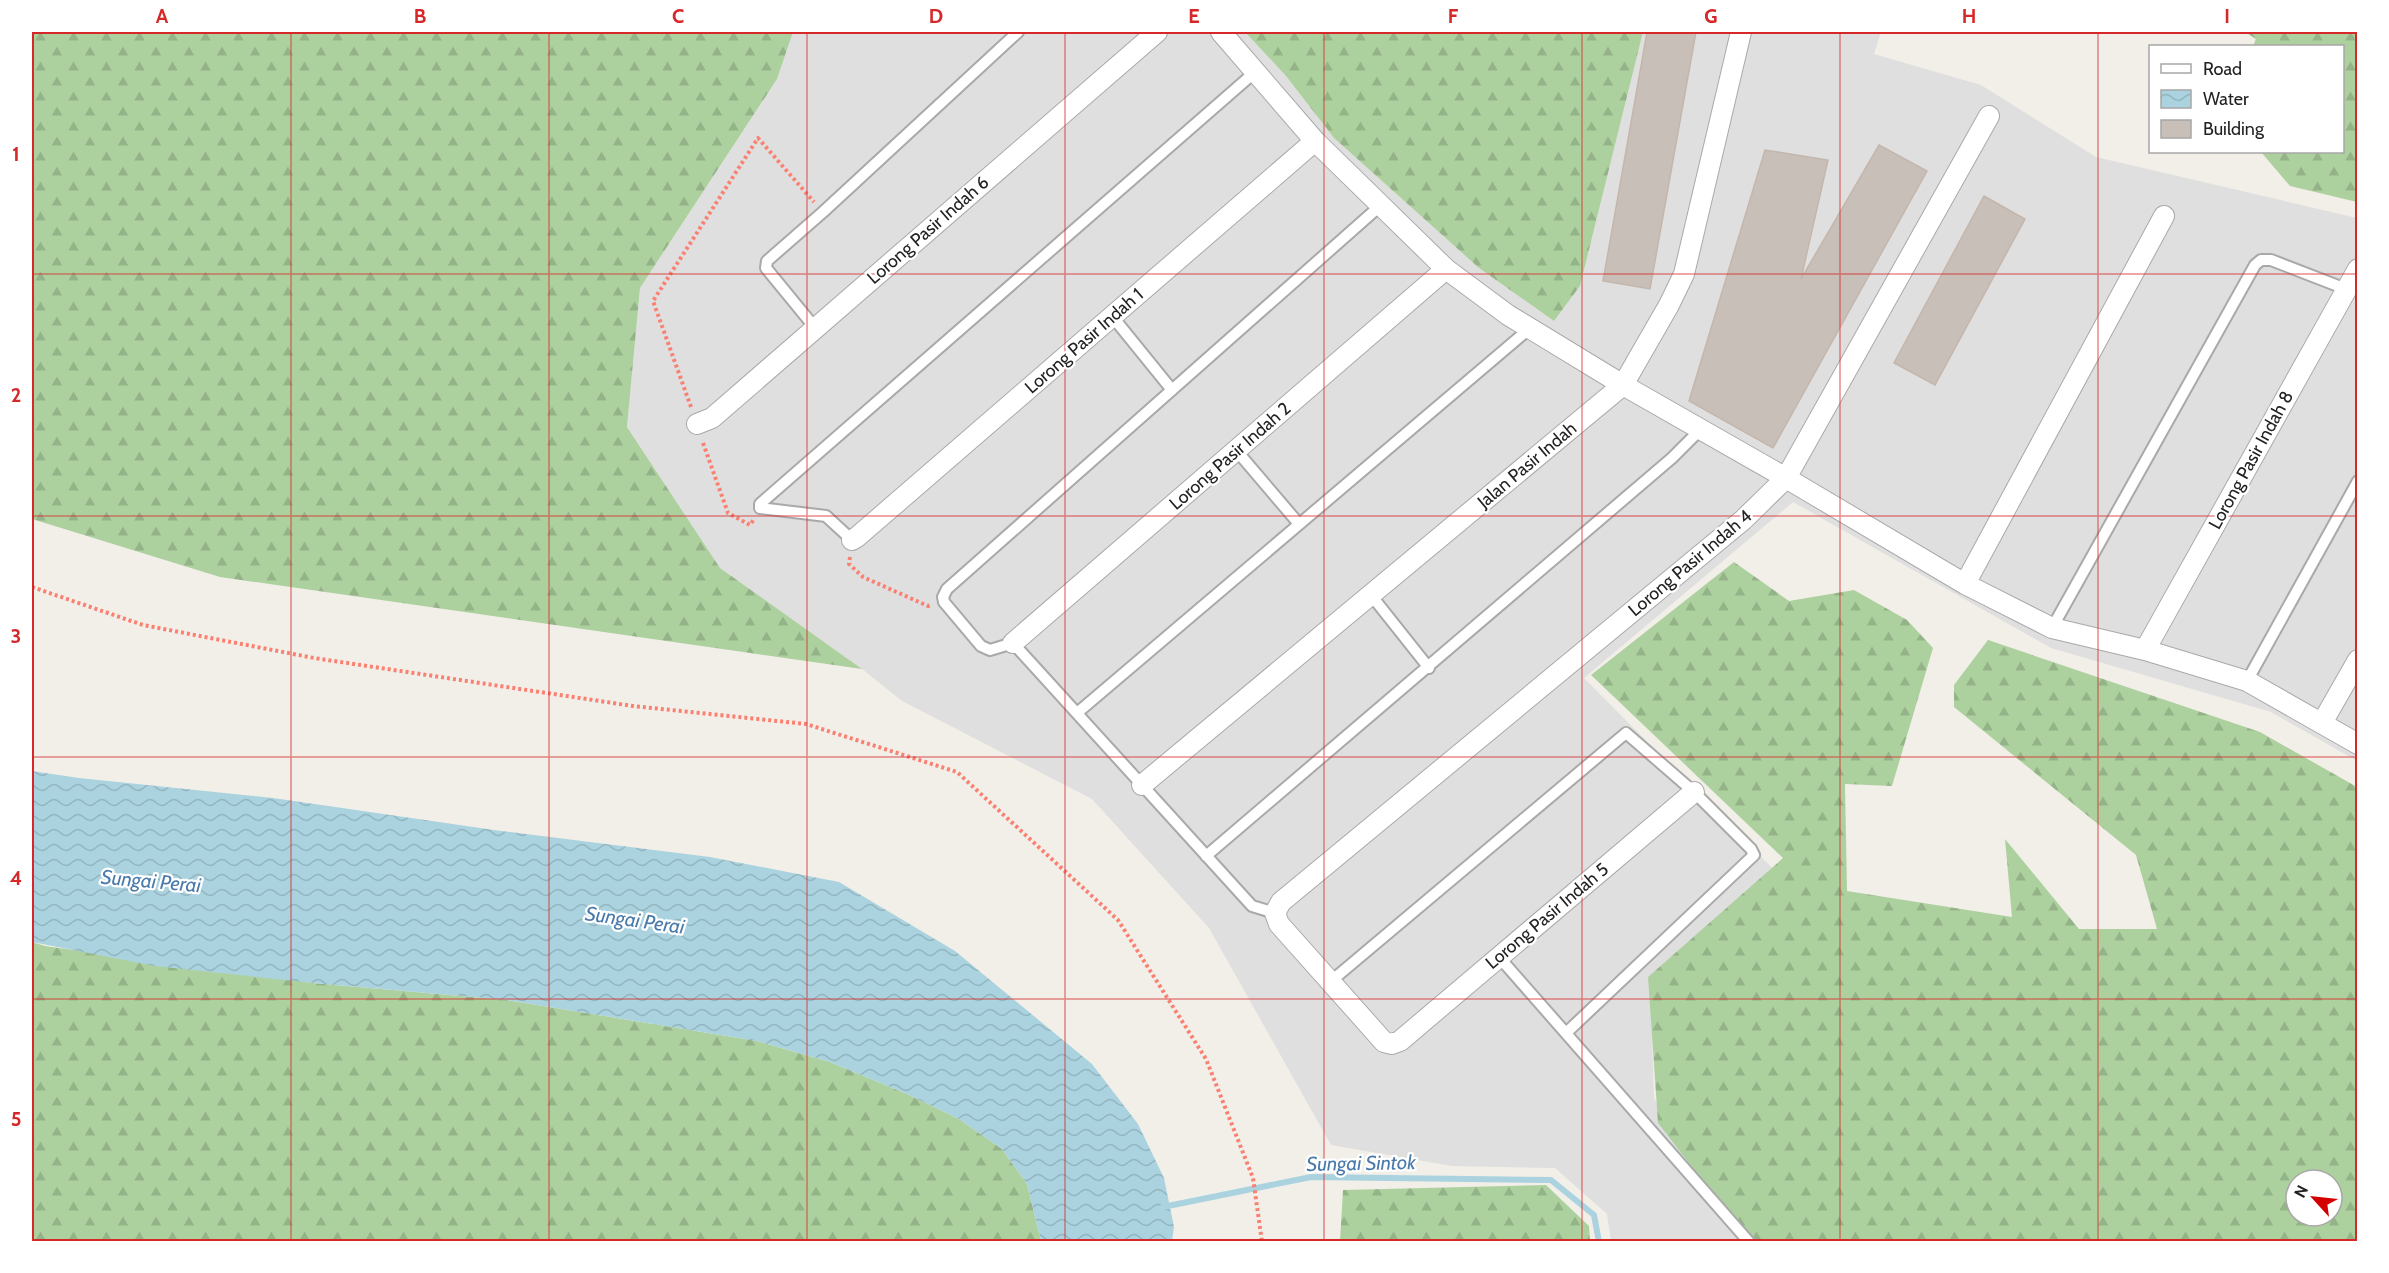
<svg xmlns="http://www.w3.org/2000/svg" width="2389" height="1273" viewBox="0 0 2389 1273" font-family="Cabin,sans-serif">
<style>
.residential{fill:#e0dfdf}
.forest{fill:url(#forest-firs);fill-rule:evenodd}
.water{fill:url(#water-waves)}
.lines{fill:none;stroke-linecap:round;stroke-linejoin:round}
.stream{stroke:#aad3df;stroke-width:6}
.building{fill:#c7bfb8;stroke:#c4b6ab;stroke-width:1.5}
.lane-casing{stroke:#a9a9a9;stroke-width:14}
.street-casing{stroke:#a9a9a9;stroke-width:22}
.path{stroke:#fa8072;stroke-width:4;stroke-dasharray:3 3;stroke-linecap:butt}
.lane{stroke:#fff;stroke-width:10}
.street{stroke:#fff;stroke-width:20}
.grid{fill:none;stroke:#d62828;stroke-width:1.5;stroke-opacity:0.55}
.labels{text-anchor:middle;stroke-width:4.5;stroke-linejoin:round;paint-order:stroke}
.street-label{font-size:18px;fill:#222;stroke:#fff}
.water-label{font-size:20px;font-style:italic;fill:#4a7aab;stroke:#fff}
.neatline{fill:none;stroke:#d62828;stroke-width:2}
.grid-label{font-size:20px;text-anchor:middle;font-weight:bold;fill:#d62828}
</style>
<defs>
<pattern id="forest-firs" width="22" height="20" patternUnits="userSpaceOnUse" patternTransform="scale(1.5)"><rect width="22" height="20" fill="#add19e"/><path d="M5 1l3.5 6h-7zM16 11l3.5 6h-7z" fill="#95b388"/></pattern>
<pattern id="water-waves" width="16" height="10" patternUnits="userSpaceOnUse" patternTransform="scale(1.5)"><rect width="16" height="10" fill="#aad3df"/><path d="M0 5q4-4 8 0t8 0" fill="none" stroke="#92b5bf"/></pattern>
</defs>
<rect width="100%" height="100%" fill="#f2efe9"/>
<path class="residential" d="M793,32H1245L1286,76L1334,138L1479,268L1554,321L1580,286L1643,32H1881L1874,54L1981,85L2096,157L2357,218V761L2271,712L2051,648L1793,502L1584,678L1783,879L1651,1003L1654,1099L1771,1241H1611L1607,1214L1555,1168L1452,1166L1331,1145L1209,928L1092,799L902,701L862,669L720,568L627,427L640,288L777,79Z"/>
<path class="forest" d="M32,32H793L777,79L640,288L627,427L720,568L862,669L220,577L32,519Z
M1245,32H1643L1580,286L1554,321L1479,268L1334,138L1286,76Z
M2245,32H2357V202L2290,186L2261,152H2342V46H2253L2256,39Z
M1734,562L1789,601L1854,590L1907,620L1933,648L1892,786L1845,784L1847,891L2012,917L2005,839L2079,929H2157L2136,855L1954,707V685L1988,640L2260,732L2357,787V1241H1749L1658,1123L1648,977L1783,858L1591,675ZM2296,1180H2332V1216H2296Z
M32,942L45,946L313,983L507,1000L757,1041L830,1062L907,1094L959,1119L1002,1149L1027,1184L1041,1241H32Z
M1546,1185L1589,1226L1590,1241H1340L1343,1190Z"/>
<path class="water" d="M32,771L79,778L273,798L501,831L710,857L839,882L955,951L1092,1064L1138,1124L1164,1178L1174,1227L1172,1241H1041L1027,1184L1002,1149L959,1119L907,1094L830,1062L757,1041L507,1000L313,983L155,966L32,942Z"/>
<g class="lines">
<path class="stream" d="M1163,1207L1311,1177L1551,1180L1594,1215L1599,1242"/>
</g>
<path class="building" d="M1647,32H1696L1650,289L1603,281Z
M1879,145L1927,171L1773,448L1689,401L1765,150L1828,160L1801,279Z
M1984,196L2025,219L1935,385L1894,363Z"/>
<g class="lines">
<defs>
<path id="lane" d="M1112,316L1172,390
M816,329L766,268L767,261L823,212L1018,32
M1236,450L1299,524
M852,540L826,516L760,508V504L1255,72
M1371,595L1429,668
M2052,628L2255,265L2261,260H2271L2346,289
M2247,681L2358,481
M1077,713L1529,329
M1206,856L1672,458L1701,429
M1275,913L1252,906L1013,643L990,650L981,646L944,602L943,597L947,589L1381,205
M1499,957L1749,1242
M1330,982L1626,733L1694,792L1751,849L1754,855L1566,1033"/>
<path id="street" d="M1221,32L1315,141L1446,269L1508,315L1623,385L1786,478L1965,584L2052,628L2145,650L2247,681L2358,744
M697,424L712,418L1157,32
M852,540L857,537L1315,141
M1965,584L2164,216
M1013,643L1446,269
M2145,650L2358,269
M2322,723L2358,660
M1142,785L1623,385L1669,305L1684,274L1741,32
M1694,792L1400,1041L1392,1044L1384,1042L1279,924L1275,913L1281,902L1743,520L1786,478L1989,116"/>
</defs>
<use href="#lane" class="lane-casing"/>
<use href="#street" class="street-casing"/>
<path class="path" d="M691,407L653,301L758,138L814,202
M703,443L728,513L750,525L754,519
M850,557L849,564L863,577L928,606L931,605
M32,587L143,625L314,658L633,706L806,724L957,772L1118,920L1206,1059L1253,1178L1262,1242"/>
<use href="#lane" class="lane"/>
<use href="#street" class="street"/>
</g>
<path class="grid" d="M291,32V1242M549,32V1242M807,32V1242M1065,32V1242M1324,32V1242M1582,32V1242M1840,32V1242M2098,32V1242M32,274H2358M32,516H2358M32,757H2358M32,999H2358"/>
<g class="labels">
<g class="street-label">
<text transform="translate(928 230) rotate(-41)" y="6">Lorong Pasir Indah 6</text>
<text transform="translate(1084 341) rotate(-41)" y="6">Lorong Pasir Indah 1</text>
<text transform="translate(1230 456) rotate(-41)" y="6">Lorong Pasir Indah 2</text>
<text transform="translate(2251 460) rotate(-61)" y="6">Lorong Pasir Indah 8</text>
<text transform="translate(1527 465) rotate(-40)" y="6">Jalan Pasir Indah</text>
<text transform="translate(1690 563) rotate(-40)" y="6">Lorong Pasir Indah 4</text>
<text transform="translate(1547 916) rotate(-40)" y="6">Lorong Pasir Indah 5</text>
</g>
<g class="water-label">
<text transform="translate(151 881) rotate(5)" y="7">Sungai Perai</text>
<text transform="translate(635 920) rotate(8)" y="7">Sungai Perai</text>
<text transform="translate(1361 1163) rotate(-1)" y="7">Sungai Sintok</text>
</g>
</g>
<rect width="2389" height="1273" fill="none" stroke="#ffffff" stroke-width="66"/>
<rect x="2149" y="45" width="195" height="108" fill="#ffffff" stroke="#a7a7a7" stroke-width="1.5"/>
<rect x="2161" y="64" width="30" height="9" fill="#ffffff" stroke="#a7a7a7" stroke-width="1.5"/>
<text x="2203" y="75" font-size="18" fill="#222222">Road</text>
<rect x="2161" y="90" width="30" height="18" fill="url(#water-waves)" stroke="#a7a7a7" stroke-width="1.5"/>
<text x="2203" y="105" font-size="18" fill="#222222">Water</text>
<rect x="2161" y="120" width="30" height="18" fill="#c7bfb8" stroke="#a7a7a7" stroke-width="1.5"/>
<text x="2203" y="135" font-size="18" fill="#222222">Building</text>
<g transform="translate(2314 1198) rotate(297)"><circle r="28" fill="#ffffff" stroke="#a7a7a7" stroke-width="1.5"/>
<path d="M0-4.5L10 22L0 15L-10 22Z" fill="#d40000"/>
<text y="-9" font-size="16" font-weight="bold" text-anchor="middle" fill="#222222">N</text>
</g>
<rect x="33" y="33" width="2323" height="1207" class="neatline"/>
<g class="grid-label">
<text x="162" y="23">A</text>
<text x="420" y="23">B</text>
<text x="678" y="23">C</text>
<text x="936" y="23">D</text>
<text x="1194" y="23">E</text>
<text x="1453" y="23">F</text>
<text x="1711" y="23">G</text>
<text x="1969" y="23">H</text>
<text x="2227" y="23">I</text>
<text x="16" y="161">1</text>
<text x="16" y="402">2</text>
<text x="16" y="643">3</text>
<text x="16" y="885">4</text>
<text x="16" y="1126">5</text>
</g>
</svg>
